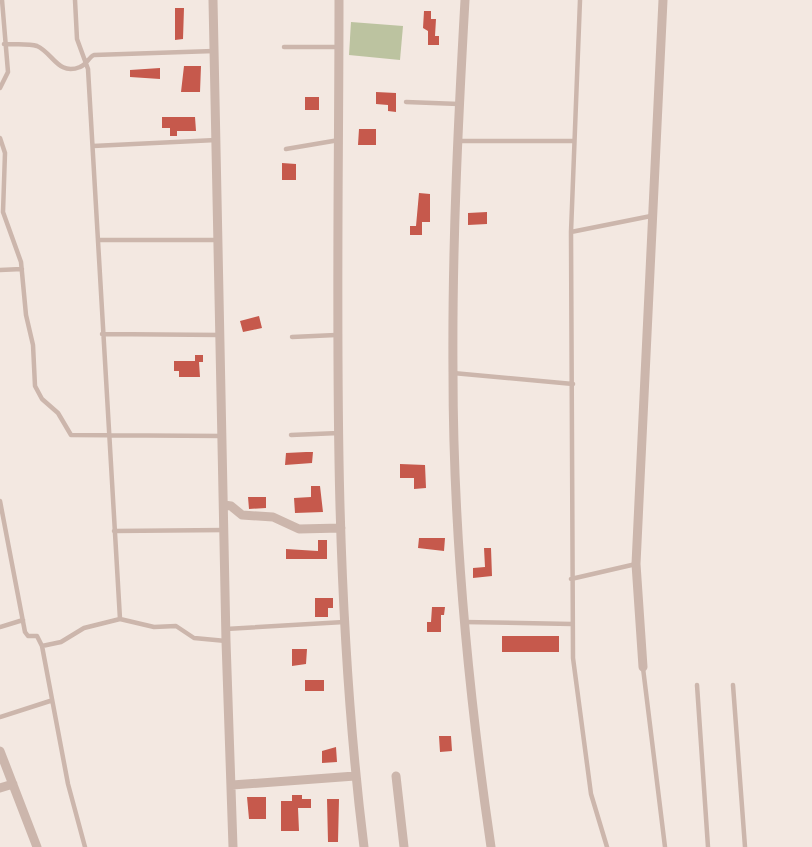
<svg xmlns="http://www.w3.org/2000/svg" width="812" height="847" viewBox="0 0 812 847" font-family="Ubuntu,sans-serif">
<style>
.grass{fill:#bcc3a0}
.building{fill:#c6594c}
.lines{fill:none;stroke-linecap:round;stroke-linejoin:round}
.lane{stroke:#ccb6ac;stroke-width:4.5}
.street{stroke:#ccb6ac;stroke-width:9}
</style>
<rect width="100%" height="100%" fill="#f3e8e1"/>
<path class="grass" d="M351,22L403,26L400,60L349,55Z"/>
<path class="building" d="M175,8H184L183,39L175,40Z
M424,11H431V19H436L435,36H439V45H428V31L423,28Z
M184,66H201L200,92H181Z
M160,68V79L130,77V70Z
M376,92L396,93V112L388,111V105L376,104Z
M305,97H319V110H305Z
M162,117H195L196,131H177V136H170V128H162Z
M359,129H376V145H358Z
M282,163L296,164V180H282Z
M419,193L430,194V222H422V235H410V226H416Z
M487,212V224L468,225V213Z
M259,316L262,328L243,332L240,321Z
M195,355H203V362H199L200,377H179V371H174V361H195Z
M306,452H313L312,463L285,465L286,453Z
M400,464L425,465L426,488L414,489V478H400Z
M311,486H320L323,512L295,513L294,498L311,497Z
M248,497H266V508L249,509Z
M419,538H445L444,551L418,548Z
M318,540H327V559H286V549L318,551Z
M484,548H491L492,576L473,578V568L485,567Z
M315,598H333V608H328V617H315Z
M432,607H445L444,615H441V632H427V622H431Z
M502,636H559V652H502Z
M292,649H307L306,664L292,666Z
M305,680H324V691H305Z
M439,736H451L452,751L440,752Z
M336,747L337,762L322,763V751Z
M292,795H302V799H311V808H298L299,831H281V801H292Z
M247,797H266V819H249Z
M327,799H339L338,842H328Z"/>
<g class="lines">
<path class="lane" d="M75,0L77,39L88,69L120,619
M580,0L571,232L573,658L591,794L607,847
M4,44C14,45 28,43 37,46C53,53 58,76 80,67C86,65 89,57 94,55L214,51
M284,47H338
M0,88L8,72L2,0
M406,102L459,104
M0,138L5,153L3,212L21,262L26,315L33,345L35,386L42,399L58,413L71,435L223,436
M459,141H573
M93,146L216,140
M286,149L339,140
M571,232L651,216
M98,240H218
M0,270L22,269
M102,334L221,335
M292,337L336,335
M453,373L573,384
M291,435L339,433
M0,501L25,632L28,636H37L42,646L68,784L85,847
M114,531L225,530
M571,579L636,564
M464,622L572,624
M0,627L23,620
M226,629L344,622
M42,646L61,642L84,628L120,619L154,627L176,626L194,638L226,641
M643,668L665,847
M697,685L708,847
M733,685L745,847
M0,717L50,701"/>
<path class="street" d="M213,0L226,641L233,847
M339,0C339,283 329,566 364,847
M465,0C458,124 452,248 453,372C453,531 468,690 491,847
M224,505L231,506L242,515L273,517L299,529L341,528
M643,667L636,564L663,0
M0,751L37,847
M396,776L404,847
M232,785L355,776
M0,788L13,784"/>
</g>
</svg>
